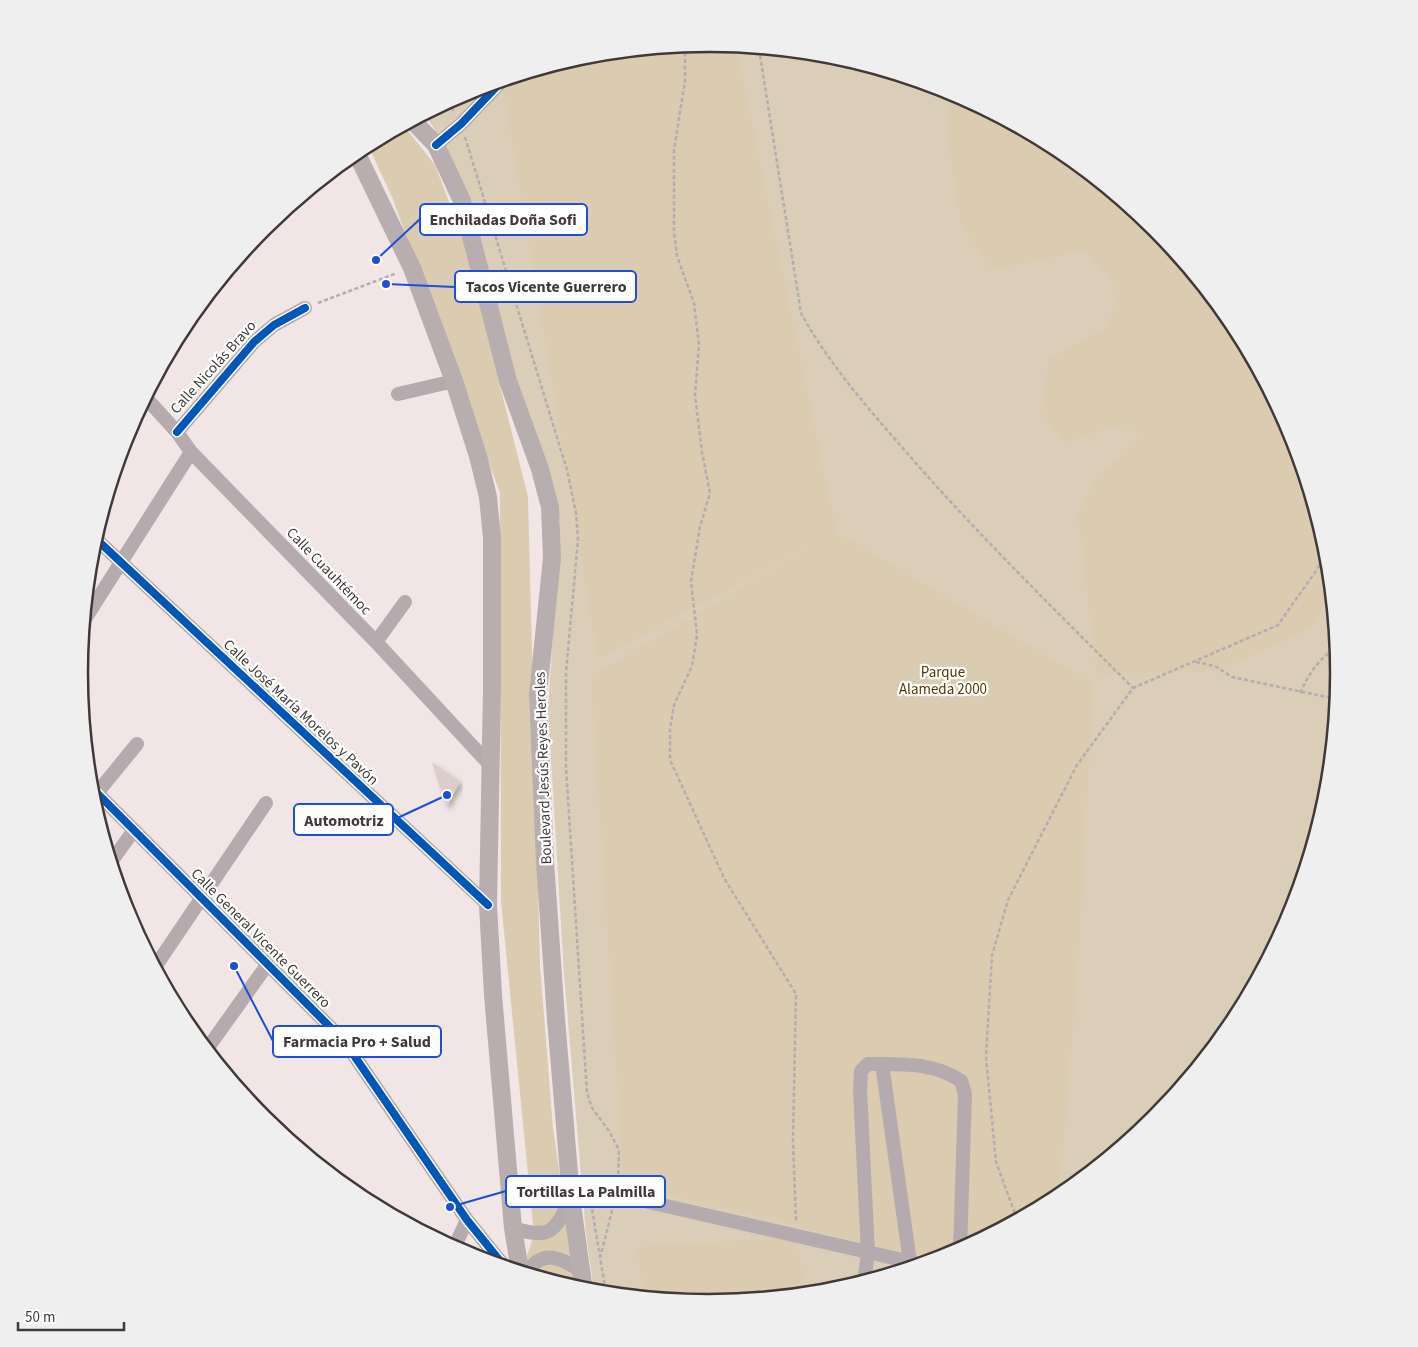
<svg xmlns="http://www.w3.org/2000/svg" width="1418" height="1347" viewBox="0 0 1418 1347" font-family="'Source Sans 3',sans-serif">
<style>
.green{fill:#dbceb8}
.forest{fill:#dacbb1}
.building{fill:#dbcec8;filter:url(#shadow)}
.lines{fill:none;stroke-linecap:round;stroke-linejoin:round}
.path{stroke:#b4acad;stroke-width:2.5;stroke-dasharray:4 2.5;stroke-linecap:butt}
.minor{stroke:#b5abae;stroke-width:14}
.major{stroke:#b8adaf;stroke-width:18}
.cycleway-casing{stroke:#fff;stroke-width:11}
.cycleway{stroke:#0057b8;stroke-width:8}
.labels{text-anchor:middle;stroke-width:4.5;stroke-linejoin:round;paint-order:stroke}
.street-label{font-size:15px;fill:#413938;stroke:#fff}
.park-label{font-size:15px;fill:#4e3b00;stroke:#fff}
.rim{fill:none;stroke:#413938;stroke-width:2.5}
.leader{fill:none;stroke:#1d4ed8;stroke-width:2}
.callout-dot{fill:#1d4ed8;stroke:#fff;stroke-width:2}
.callout{fill:#fff;stroke:#1d4ed8;stroke-width:2}
.callout-label{font-size:16px;text-anchor:middle;font-weight:bold;fill:#413938}
</style>
<defs>
<filter id="shadow"><feDropShadow dx="3.5" dy="3.5" stdDeviation="2.5" flood-color="#0004"/></filter>
</defs>
<rect width="100%" height="100%" fill="#f1e6e5"/>
<path class="green" d="M709,44L832,56L950,92L1059,150L1154,228L1233,324L1291,433L1327,551L1339,674L1327,797L1291,915L1232,1024L1154,1119L1059,1197L950,1255L832,1291L709,1303L594,1292L586,1234L564,974L548,710L560,521L501,347L473,210L432,125L424,115L468,92L586,56Z"/>
<path class="forest" d="M709,44L736,46L836,532L1093,684L1078,962L1059,1197L950,1255L935,1260L624,1183L591,677L821,540L598,659L504,92L519,76L586,56Z
M485,86L465,108L458,97Z
M948,91L1059,150L1154,228L1233,324L1291,433L1327,551L1331,599L1311,628L1218,671L1097,674L1078,514L1096,478L1141,439L1124,424L1063,442L1041,412L1049,359L1107,327L1120,290L1084,250L993,270L962,227L951,161Z
M404,126L435,165L463,239L528,497L540,965L553,1128L571,1251L574,1288L528,1274L525,1261L534,1235L501,901L500,493L392,197L368,145Z
M797,1237L804,1294L709,1303L645,1297L637,1247Z"/>
<path class="building" d="M432,762L460,782L446,807Z"/>
<g class="lines">
<path class="path" d="M685,46V81L674,150V233L677,256L694,303L699,345L695,395L702,452L710,493L700,527L691,581L697,635L692,666L674,705L670,729V760L724,878L796,994L793,1139L796,1222
M759,49L801,313C827,361 865,405 901,446C974,531 1054,609 1133,688
M448,102L454,112
M465,137L567,470L576,513L578,540L566,672V768L587,1093L592,1108L609,1131L619,1150L618,1182
M318,303L397,273
M1196,662L1215,666L1232,677L1336,699
M1300,693C1308,676 1315,664 1330,652L1337,654
M591,1203L606,1293
M1017,1219L996,1162L986,1057L992,955L1008,900L1077,765L1133,688L1278,625L1327,555
M600,1258L613,1207"/>
<path class="minor" d="M436,145L461,124L501,82
M398,394L454,381
M146,398L177,432L191,452L376,642L491,766
M177,432L254,342L274,325L305,308
M95,538L488,905
M85,619L191,452
M376,642L405,602
M90,786L332,1029L353,1054L467,1220L505,1267
M97,793L137,744
M111,862L134,830
M155,967L266,803
M207,1049L267,965
M882,1064L910,1262
M570,1184L920,1264
M513,1228C552,1240 555,1231 571,1197
M454,1248L467,1220
M527,1273C542,1248 562,1258 581,1271
M864,1281L868,1254L860,1089L861,1071L868,1064C901,1064 933,1062 961,1081L965,1094L960,1250"/>
<path class="major" d="M413,121L436,145L462,201L508,381L540,469L550,507L552,558L538,694L545,862L556,1019L571,1197L584,1291
M356,152L412,268L454,381L478,456L488,497L492,538V690L488,905L493,995L513,1228L520,1271"/>
<defs>
<path id="cycleway" d="M436,145L461,124L501,82
M177,432L254,342L274,325L305,308
M95,538L488,905
M90,786L332,1029L353,1054L467,1220L505,1267"/>
</defs>
<use href="#cycleway" class="cycleway-casing"/>
<use href="#cycleway" class="cycleway"/>
</g>
<g class="labels">
<g class="street-label">
<text transform="translate(213 367) rotate(-48)" y="5">Calle Nicolás Bravo</text>
<text transform="translate(329 571) rotate(46)" y="5">Calle Cuauhtémoc</text>
<text transform="translate(301 712) rotate(43)" y="5">Calle José María Morelos y Pavón</text>
<text transform="translate(543 768) rotate(-92)" y="5">Boulevard Jesús Reyes Heroles</text>
<text transform="translate(261 938) rotate(45)" y="5">Calle General Vicente Guerrero</text>
</g>
<g class="park-label">
<text x="943" y="677">Parque<tspan x="943" dy="17">Alameda 2000</tspan></text>
</g>
</g>
<path d="M0 0H1418V1347H0ZM88 673a621 621 0 1 1 1242 0a621 621 0 1 1-1242 0Z" fill="#f0efef" fill-rule="evenodd"/>
<path class="rim" d="M88 673a621 621 0 1 1 1242 0a621 621 0 1 1-1242 0Z"/>
<path class="leader" d="M376 260L420 219M386 284L455 287M447 795L393 820M234 966L273 1041M450 1207L506 1191"/>
<g class="callout-dot">
<circle cx="376" cy="260" r="5"/>
<circle cx="386" cy="284" r="5"/>
<circle cx="447" cy="795" r="5"/>
<circle cx="234" cy="966" r="5"/>
<circle cx="450" cy="1207" r="5"/>
</g>
<g class="callout">
<rect x="420" y="204" width="167" height="31" rx="5"/>
<rect x="455" y="271" width="181" height="31" rx="5"/>
<rect x="294" y="804" width="99" height="31" rx="5"/>
<rect x="273" y="1026" width="168" height="31" rx="5"/>
<rect x="506" y="1176" width="159" height="31" rx="5"/>
</g>
<g class="callout-label">
<text x="503" y="225">Enchiladas Doña Sofi</text>
<text x="546" y="292">Tacos Vicente Guerrero</text>
<text x="344" y="826">Automotriz</text>
<text x="357" y="1047">Farmacia Pro + Salud</text>
<text x="586" y="1197">Tortillas La Palmilla</text>
</g>
<path d="M18 1322v8h106v-8" fill="none" stroke="#413938" stroke-width="2.5"/>
<text x="25" y="1322" font-size="15" fill="#413938" stroke="#ffffff" stroke-width="4" paint-order="stroke">50 m</text>
</svg>
